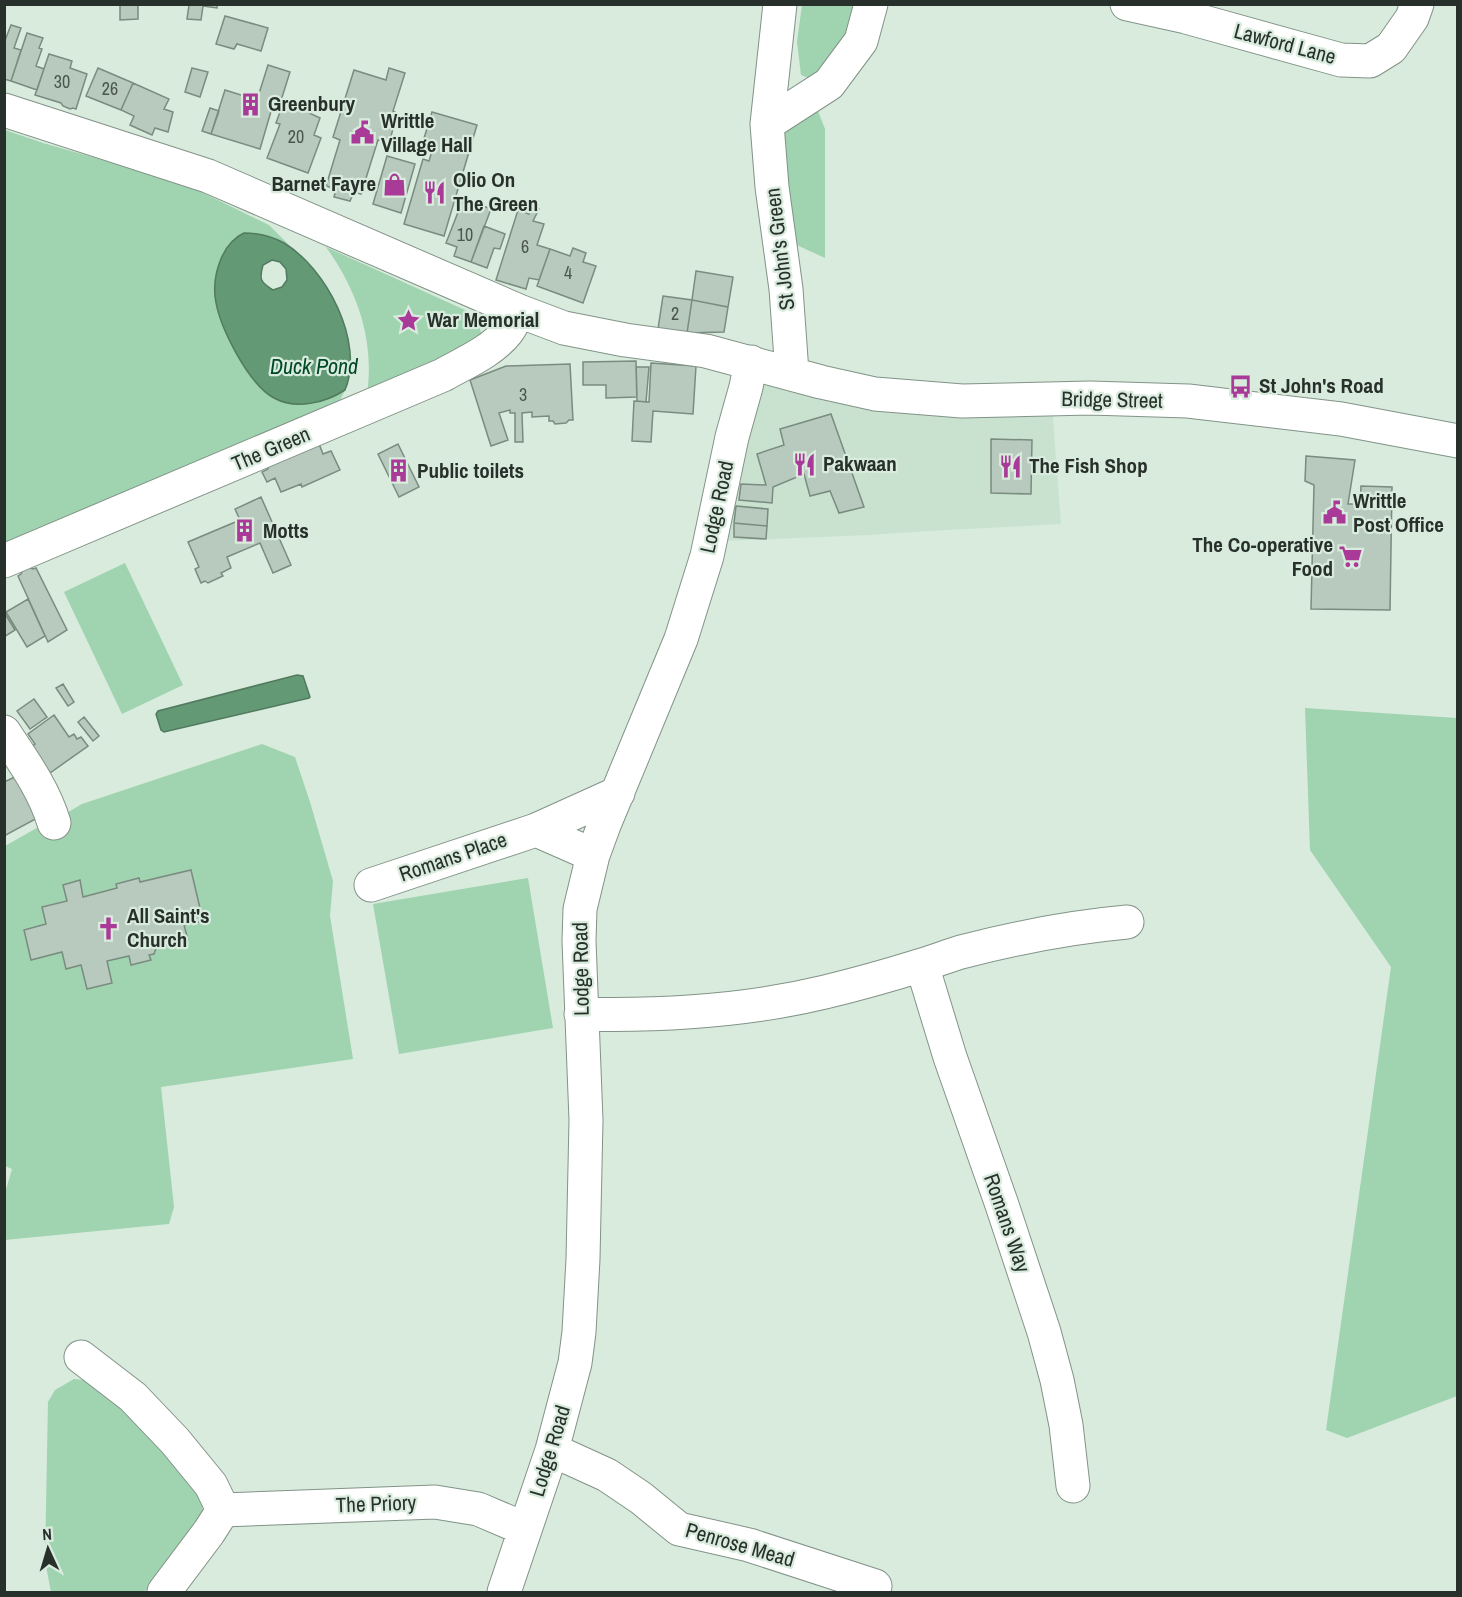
<svg xmlns="http://www.w3.org/2000/svg" width="1462" height="1597" viewBox="0 0 1462 1597" font-family="'Archivo Narrow',sans-serif">
<style>
.built{fill:#c8e2cf}
.green{fill:#a0d3b0}
.water{fill:#639975;stroke:#517a5f;stroke-width:1.5;fill-rule:evenodd}
.building{fill:#b7cabd;stroke:#7a8b7f;stroke-width:1.5}
.lines{fill:none;stroke-linecap:round;stroke-linejoin:round}
.minor-casing{stroke:#829387;stroke-width:35}
.minor{stroke:#fff;stroke-width:33}
.labels{text-anchor:middle;stroke-width:4.5;stroke-linejoin:round;paint-order:stroke}
.number-label{font-size:18px;fill:#4c5650}
.street-label{font-size:21px;fill:#28302b;stroke:#d8ebdd}
.poi-label{font-size:21px;font-weight:bold;fill:#28302b;stroke:#d8ebdd;text-anchor:start}
.water-label{font-size:22px;font-style:italic;fill:#014826;stroke:#d8ebdd}
</style>
<rect width="100%" height="100%" fill="#d8ebdd"/>
<path class="built" d="M761,378L1052,406L1061,524L929,531L868,535L725,541Z"/>
<path class="green" d="M802,5H856L847,37L818,73L811,79L801,75L797,42Z
M814,101L825,129V258L790,242L784,118Z
M5,130L43,143L183,183L269,225L294,250C282,241 271,236 256,234C252,234 247,233 243,234C229,237 223,254 220,266C217,276 214,286 215,297C219,324 249,387 274,398C279,400 287,400 292,400C315,402 325,403 345,390L337,407L5,546Z
M326,247L465,310C474,317 479,321 481,333L477,339L465,348L367,394C375,340 357,290 326,247Z
M125,563L183,685L122,714L64,592Z
M1305,708L1457,718V1396L1347,1438L1326,1430L1391,967L1310,850Z
M262,744L295,757L310,802L333,881L330,916L353,1059L161,1087L174,1207L169,1224L5,1240V1193L12,1169L5,1166V846L35,829L53,821L82,804Z
M528,878L553,1028L399,1054L373,904Z
M74,1379L95,1381L124,1402L203,1498L202,1518L156,1580L144,1592H51L45,1561L48,1402L55,1390Z"/>
<path class="water" d="M244,233C259,233 271,236 284,243C326,268 365,342 345,390C325,403 296,410 274,398C248,384 218,325 215,296C213,274 222,243 244,233ZM272,260L280,262L286,269L287,280L282,287L273,290C260,282 259,279 263,265Z
M297,675L303,676L310,697L309,698L164,732L161,730L156,714L158,711Z"/>
<path class="building" d="M120,4H138V19L120,20Z
M183,4H217V8L203,6L201,20L187,19L189,5Z
M225,16L268,28L261,51L237,44L234,49L216,44Z
M11,25L21,28L14,48L21,50L11,81L4,79V43Z
M27,33L43,38L39,48L42,49L36,66L44,69L37,90L11,81Z
M49,54L72,61L70,68L87,74L76,109L73,108L70,109L63,106L61,103L35,95Z
M268,65L290,72L278,110L272,108L260,149L211,134L225,90L257,100Z
M98,68L133,83L121,110L86,96Z
M192,68L208,72L200,97L185,92Z
M389,68L405,73L393,111L395,112L390,129H393L389,143L378,140L361,194L354,192L350,201L334,197L336,189L326,186L340,140L333,137L354,70L386,80Z
M133,83L169,99L164,109L173,112L168,132L155,128L152,135L130,125L134,116L121,110Z
M284,101L310,111L309,113L320,118L314,135L321,138L308,173L267,158L280,124L276,123Z
M210,108L219,111L211,134L202,131Z
M432,112L477,125L444,236L404,224L423,159L429,161L432,151L421,148Z
M387,156L415,164L401,213L373,204Z
M462,202L476,207L478,204L491,209L471,262L454,256L457,247L446,243Z
M531,207L539,209L533,221L544,224L537,245L550,249L539,280L529,278L526,289L496,280L518,210L529,214Z
M484,226L505,234L500,249L494,248L487,268L471,262Z
M573,248L586,253L583,262L596,266L583,303L537,286L550,249L570,256Z
M696,271L733,277L728,307L692,300Z
M663,296L692,300L687,333L658,329Z
M692,300L728,307L724,332L687,333Z
M636,361L637,397L606,398V385H583V362Z
M651,363L696,366L693,414L653,411L651,442L632,441L634,401L649,402Z
M570,364L573,420H569L566,423L555,424L553,421H549V416L532,417V412L522,413L523,442H515V413H510V410L499,413L508,440L491,446L470,380L506,366Z
M636,367H649L646,402L637,401Z
M831,414L864,507L839,513L830,491L810,496L804,474L773,487L772,503L739,500L741,484L766,485L757,454L784,445L780,429Z
M316,436L323,454L331,451L340,470L302,487L301,484L281,492L275,478L267,482L262,472L268,469L264,459Z
M991,439L1032,440L1031,494L991,493Z
M398,444L419,487L399,497L378,454Z
M1306,456L1355,460L1348,504H1360L1361,486L1392,487L1390,610L1311,609L1314,485L1305,481Z
M261,497L291,565L273,573L260,543L227,557L231,568L221,573L223,576L208,583L205,581L201,583L195,569L199,567L188,542L240,520L235,509Z
M736,506L768,509L767,526L734,523Z
M734,523L767,526L766,539L734,537Z
M28,567L33,569L36,568L67,630L48,642L18,576L21,574L23,569Z
M28,599L45,636L27,647L6,612Z
M4,612L15,630L4,637Z
M63,684L74,702L68,706L56,688Z
M34,699L47,717L30,729L17,711Z
M54,715L69,737L74,734L77,739L81,737L88,746L50,773L31,747L35,744L28,734Z
M84,717L99,736L93,741L78,722Z
M19,775L41,816L4,836V782Z
M191,870L203,921L184,925L188,940L156,948L154,954L149,955L151,960L131,965L129,956L107,961L112,983L87,989L81,965L66,969L62,952L31,960L24,930L46,924L42,907L67,901L63,885L80,880L83,897L117,888L116,884L139,878L140,882Z"/>
<g class="lines">
<defs>
<path id="minor" d="M780,4L767,124L772,187L786,289L792,373
M1127,4L1186,17L1341,60L1370,61L1391,48L1412,18L1417,4
M4,110L208,176L519,311L564,328L625,340L706,351L821,382L875,394L962,401L1090,398L1188,401L1341,419L1458,441
M767,124L829,84L861,41L871,4
M4,561L443,375C464,363 491,352 507,332C512,326 515,318 519,311
M4,732C24,762 44,790 54,823
M536,830L618,793
M371,885L536,830L593,855
M922,965L950,1057L1002,1205L1044,1332L1057,1380L1066,1425L1073,1486
M581,1014C663,1016 746,1011 825,992C858,984 890,975 922,965C935,961 948,956 961,952C1015,938 1071,927 1127,922
M81,1357L133,1397L175,1441L211,1485L223,1510L209,1532L164,1592
M552,1450L607,1475L641,1498L679,1529L749,1545L875,1586
M223,1510L435,1502L478,1509L525,1529
M504,1592L552,1450L575,1363L579,1332L583,1259L586,1120L579,941L580,909L593,855L604,825L681,639L707,556L732,437L746,387L751,362"/>
</defs>
<use href="#minor" class="minor-casing"/>
<use href="#minor" class="minor"/>
</g>
<defs>
<symbol id="building-bare" viewBox="-9 -9 18 18"><path d="M-4-6H4V6H1V3H-1V6H-4ZM-2.5-4.3h1.7v1.8h-1.7ZM.8-4.3h1.7v1.8H.8ZM-2.5-1h1.7V.8h-1.7ZM.8-1h1.7V.8H.8Z" fill="#a93a97" stroke="#d8ebdd" stroke-width="2.5" paint-order="stroke"/></symbol>
<symbol id="civic-bare" viewBox="-9 -9 18 18"><path d="M-.6-6.5H3V-4.5H.6V-3L4-1V1h2V6H-6V1h2V-1L-.6-3ZM-1.2 2.5V6h2.4V2.5Z" fill="#a93a97" stroke="#d8ebdd" stroke-width="2.5" paint-order="stroke"/></symbol>
<symbol id="shop-bare" viewBox="-9 -9 18 18"><path d="M-5-2.5h2.3a2.7 3.5 0 0 1 5.4 0H5L5.5 6h-11ZM-1.5-2.5h3a1.5 2.3 0 0 0-3 0Z" fill="#a93a97" stroke="#d8ebdd" stroke-width="2.5" paint-order="stroke"/></symbol>
<symbol id="restaurant-bare" viewBox="-9 -9 18 18"><path d="M-5-6h1v4h1v-4h1v4h1v-4h1v5L-1.5 .5V6h-2V.5L-5-1ZM5-6V6H3V1.5H1.5Q1.5-4 5-6Z" fill="#a93a97" stroke="#d8ebdd" stroke-width="2.5" paint-order="stroke"/></symbol>
<symbol id="sight-bare" viewBox="-9 -9 18 18"><path d="M0-6L1.8-2.2L6-1.7L2.9 1.2L3.7 5.4L0 3.3L-3.7 5.4L-2.9 1.2L-6-1.7L-1.8-2.2Z" fill="#a93a97" stroke="#d8ebdd" stroke-width="2.5" paint-order="stroke"/></symbol>
<symbol id="bus-bare" viewBox="-9 -9 18 18"><path d="M-5-6H5V4H4V6H2V4H-2V6H-4V4H-5ZM-3.5-4V0h7V-4ZM-3.5 1.2v1.5H-2V1.2ZM2 1.2v1.5H3.5V1.2Z" fill="#a93a97" stroke="#d8ebdd" stroke-width="2.5" paint-order="stroke"/></symbol>
<symbol id="supermarket-bare" viewBox="-9 -9 18 18"><path d="M-6-5.5h2.5l.6 2H6L4.5 2H-2.5L-4.4-4H-6ZM-1.5 3.2a1.3 1.3 0 1 0 .1 0ZM3 3.2a1.3 1.3 0 1 0 .1 0Z" fill="#a93a97" stroke="#d8ebdd" stroke-width="2.5" paint-order="stroke"/></symbol>
<symbol id="church-bare" viewBox="-9 -9 18 18"><path d="M-1.2-6h2.4v3.5h3.3v2.4h-3.3V6h-2.4V-.1h-3.3v-2.4h3.3Z" fill="#a93a97" stroke="#d8ebdd" stroke-width="2.5" paint-order="stroke"/></symbol>
</defs>
<g fill-rule="evenodd">
<use href="#building-bare" x="234" y="88" width="33" height="33"/>
<use href="#civic-bare" x="346" y="116" width="33" height="33"/>
<use href="#shop-bare" x="378" y="168" width="33" height="33"/>
<use href="#restaurant-bare" x="418" y="176" width="33" height="33"/>
<use href="#sight-bare" x="392" y="304" width="33" height="33"/>
<use href="#bus-bare" x="1224" y="370" width="33" height="33"/>
<use href="#restaurant-bare" x="788" y="448" width="33" height="33"/>
<use href="#restaurant-bare" x="994" y="450" width="33" height="33"/>
<use href="#building-bare" x="382" y="454" width="33" height="33"/>
<use href="#civic-bare" x="1318" y="496" width="33" height="33"/>
<use href="#building-bare" x="228" y="514" width="33" height="33"/>
<use href="#supermarket-bare" x="1334" y="540" width="33" height="33"/>
<use href="#church-bare" x="92" y="912" width="33" height="33"/>
</g>
<g class="labels">
<g class="number-label">
<text x="62" y="88">30</text>
<text x="110" y="95">26</text>
<text x="296" y="143">20</text>
<text x="465" y="241">10</text>
<text x="525" y="253">6</text>
<text x="568" y="279">4</text>
<text x="675" y="320">2</text>
<text x="523" y="401">3</text>
</g>
<g class="street-label">
<text transform="translate(1285 44) rotate(15)" y="7">Lawford Lane</text>
<text transform="translate(780 249) rotate(-97)" y="7">St John's Green</text>
<text transform="translate(1112 400) rotate(1)" y="7">Bridge Street</text>
<text transform="translate(271 449) rotate(-23)" y="7">The Green</text>
<text transform="translate(717 507) rotate(-78)" y="7">Lodge Road</text>
<text transform="translate(453 857) rotate(-19)" y="7">Romans Place</text>
<text transform="translate(581 969) rotate(-91)" y="7">Lodge Road</text>
<text transform="translate(1007 1223) rotate(71)" y="7">Romans Way</text>
<text transform="translate(550 1451) rotate(-73)" y="7">Lodge Road</text>
<text transform="translate(376 1504) rotate(-2)" y="7">The Priory</text>
<text transform="translate(740 1545) rotate(16)" y="7">Penrose Mead</text>
</g>
<g class="poi-label">
<text x="268" y="111">Greenbury</text>
<text x="381" y="128">Writtle<tspan x="381" dy="24">Village Hall</tspan></text>
<text x="453" y="187">Olio On<tspan x="453" dy="24">The Green</tspan></text>
<text x="376" y="191" text-anchor="end">Barnet Fayre</text>
<text x="427" y="327">War Memorial</text>
<text x="1259" y="393">St John's Road</text>
<text x="823" y="471">Pakwaan</text>
<text x="1029" y="473">The Fish Shop</text>
<text x="417" y="478">Public toilets</text>
<text x="1353" y="508">Writtle<tspan x="1353" dy="24">Post Office</tspan></text>
<text x="263" y="538">Motts</text>
<text x="1333" y="552" text-anchor="end">The Co-operative<tspan x="1333" dy="24">Food</tspan></text>
<text x="127" y="923">All Saint's<tspan x="127" dy="24">Church</tspan></text>
</g>
<g class="water-label">
<text x="314" y="374">Duck Pond</text>
</g>
</g>
<rect width="1462" height="1597" fill="none" stroke="#28302b" stroke-width="12"/>
<g transform="translate(48 1549) rotate(356)" stroke="#d8ebdd" stroke-width="4.5" paint-order="stroke">
<path d="M0-4.5L10 22L0 15L-10 22Z" fill="#28302b"/>
<text y="-9" font-size="16" font-weight="bold" text-anchor="middle" fill="#28302b">N</text>
</g>
</svg>
